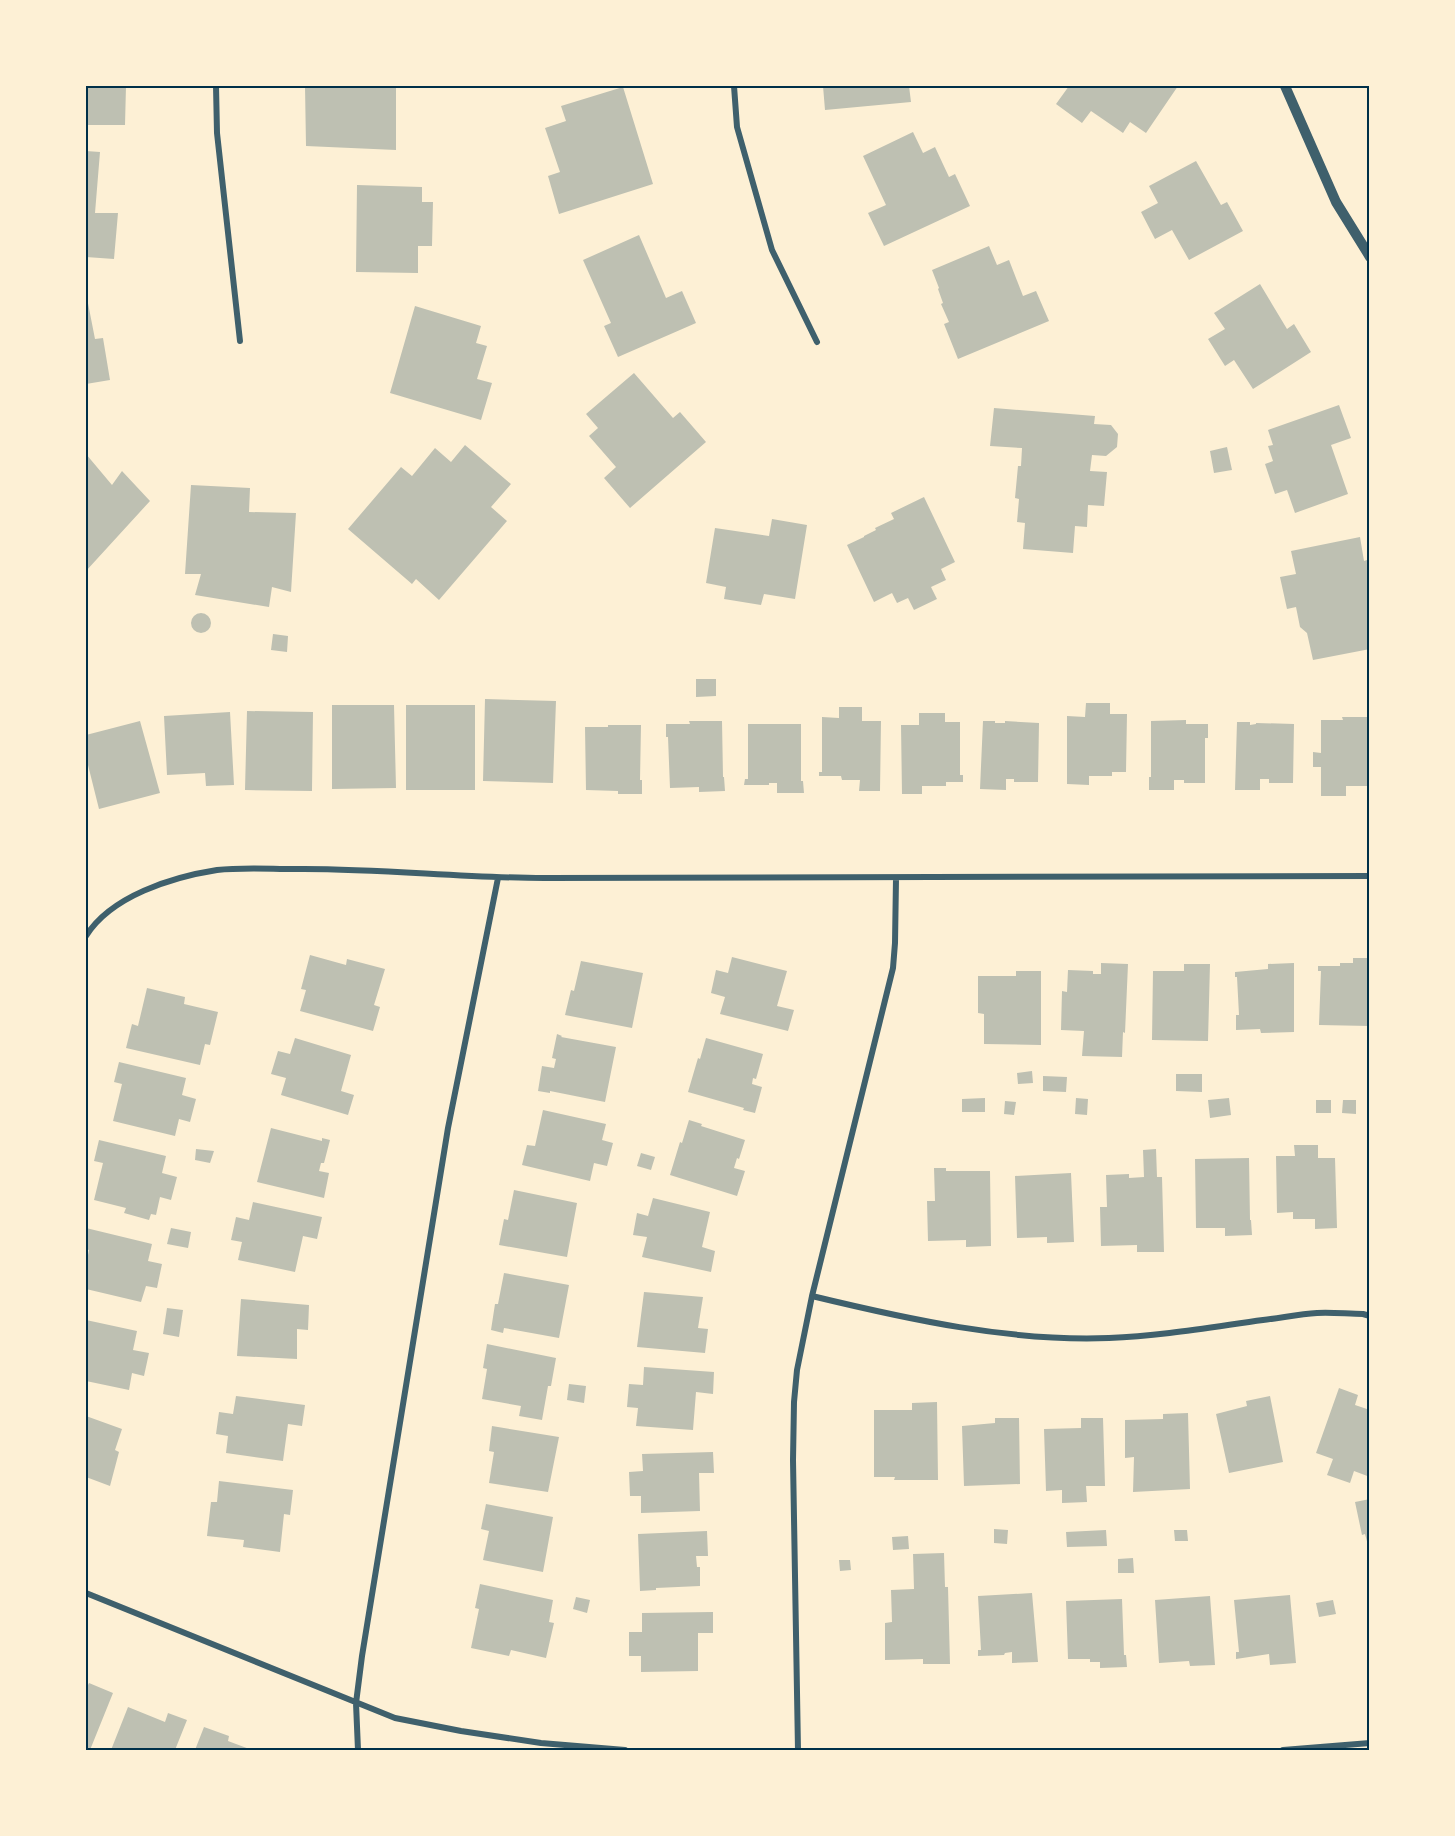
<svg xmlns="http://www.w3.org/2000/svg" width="1455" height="1836" viewBox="0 0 1455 1836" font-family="Overpass,sans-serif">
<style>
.building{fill:#bec0b2}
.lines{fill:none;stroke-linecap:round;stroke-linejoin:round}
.minor{stroke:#3f606c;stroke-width:6}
.tertiary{stroke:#3f606c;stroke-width:10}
.neatline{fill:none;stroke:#003049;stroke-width:2}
</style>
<rect width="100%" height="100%" fill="#fdf0d5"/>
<path class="building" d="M86,86H126L125,125H86Z
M305,86H383L396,87V150L306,146Z
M823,86H909L911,102L825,110Z
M1069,86H1178L1146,133L1130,122L1123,133L1091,111L1082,123L1056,104Z
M623,87L653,184L559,214L548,176L560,172L545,128L566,121L561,106Z
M913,132L923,153L935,147L949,177L955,174L970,206L884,246L868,213L886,205L863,156Z
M86,151L100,152L95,213H118L114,259L86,257Z
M1196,161L1221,205L1227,202L1243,231L1189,260L1172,230L1155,239L1141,212L1158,203L1149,186Z
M357,185L422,187V202H433L432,246H418V273L356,272Z
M639,235L666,298L682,291L696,323L618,357L604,326L611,323L583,260Z
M989,246L997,265L1009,260L1023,296L1036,291L1049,321L958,359L944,324L949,322L941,304L943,303L938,289L939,288L932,270Z
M1260,284L1287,329L1294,324L1311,352L1253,389L1234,360L1225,366L1208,339L1225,329L1214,313Z
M86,293L95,339L103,338L110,380L86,384Z
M415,306L481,326L476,343L487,346L477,379L492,383L481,420L390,393Z
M634,373L673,418L680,412L706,442L630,508L604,478L616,467L589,436L598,428L586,414Z
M1339,405L1351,438L1331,445L1348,494L1295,513L1287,490L1275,494L1265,464L1273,461L1268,446L1273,445L1268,430Z
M994,408L1095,416L1094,424L1111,425L1118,434L1117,447L1106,456L1092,455L1090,471L1107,472L1104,506L1088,505L1087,527L1075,526L1073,553L1023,549L1025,523L1017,522L1019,499L1015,498L1018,466H1021L1022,448L990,446Z
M465,445L511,484L491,507L507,521L439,600L416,579L412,584L348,529L401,467L412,476L435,448L451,462Z
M1227,447L1232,470L1214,473L1210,451Z
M86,454L112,485L122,471L150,501L86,571Z
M191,485L250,488L249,512L296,513L291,592L272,587L269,607L195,595L201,574H185Z
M924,497L955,562L941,569L946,580L931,587L937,599L914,610L908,598L897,603L892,593L874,602L847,545L864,537V536L876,530L875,528L894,519L891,513Z
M772,519L807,525L795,599L764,594L761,605L724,599L726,587L706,583L715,528L769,536Z
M1360,537L1364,561L1367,560L1370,573V649L1313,660L1307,633L1300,627L1296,607L1287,609L1280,577L1296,574L1291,551Z
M191 623a10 10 0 1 1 20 0a10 10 0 1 1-20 0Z
M273,634L288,636L287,652L271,650Z
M696,679H716V696L696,697Z
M485,699L556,701L553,783L483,781Z
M1086,703H1110V714H1127L1126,772H1112V776H1089V785L1067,784V716L1085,717Z
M332,705H394L396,788L332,789Z
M406,705H475V790H406Z
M839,707H862V721H881L880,791H859L860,780H842L841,776H819V772H822V717L839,718Z
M247,711L313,712L312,791L245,790Z
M230,712L234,785L206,786L205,773L167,775L164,716Z
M919,713H945V722H960V775H963V782H946V786H922V794H902L901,725H919Z
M1342,717H1370V786H1346V796H1321V767H1313V752L1321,753V720H1343Z
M1186,720V724H1208V738H1205V783H1184V780H1174V790H1149V777H1151V721Z
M140,721L160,793L99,809L86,757V735Z
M689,721H722L723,777H724L725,791L699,792V787L670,788L668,737H666V724H690Z
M983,721H995V723H1005V721L1039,723L1038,782H1014V779H1006V790L980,789Z
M1237,722H1250V725L1256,724V723L1294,724L1293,783H1269V779H1260V790H1235Z
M748,724H801V781H803L804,793H777V783H769V785H744L745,779H748Z
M608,725H641L640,780H642V794H618V791L586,790L585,727H608Z
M310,955L346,965L347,959L385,969L374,1005L380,1007L373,1031L300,1011L306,990L301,989Z
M732,957L787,971L777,1006L794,1010L788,1031L720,1014L725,997L711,993L716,970L728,973Z
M1353,958H1370V1026L1319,1025L1321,971H1318V966H1340V963H1353Z
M581,961L643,973L632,1028L565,1015L571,990L574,991Z
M1101,963L1128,964L1125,1033L1123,1032L1122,1057L1082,1056L1084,1031L1061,1030L1062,991L1067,992L1068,970L1093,971V974H1101Z
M1294,963V1032L1261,1033L1260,1029L1236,1030V1015H1239L1237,977H1235V972L1268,969V964Z
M1184,964H1210L1208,1041L1152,1040L1153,971H1184Z
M1016,971H1041V1045L984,1044V1014L978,1013V976H1016Z
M147,988L185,997L184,1004L218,1012L210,1045L205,1044L200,1065L126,1048L132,1024L138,1026Z
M557,1034L562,1036L561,1037L616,1047L605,1102L550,1091V1093L538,1091L542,1066L554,1068L556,1059L552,1058Z
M295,1038L351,1055L341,1091L354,1095L348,1115L281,1095L286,1078L271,1074L278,1051L290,1054Z
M706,1038L763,1054L756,1079L753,1078L752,1084L762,1087L755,1113L743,1110L744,1108L688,1092L698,1058L700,1059Z
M119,1062L186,1078L182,1095L196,1099L190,1122L179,1119L175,1136L113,1121L122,1084L114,1082Z
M1032,1071L1033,1083L1018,1084L1017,1073Z
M1176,1074H1202V1092L1176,1091Z
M1043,1076L1067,1077L1066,1092L1043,1091Z
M985,1098V1112H962V1099Z
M1076,1098L1088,1099L1087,1115L1075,1114Z
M1229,1098L1231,1115L1210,1118L1208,1100Z
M1316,1100H1331V1113H1316Z
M1343,1100H1356V1114L1342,1113Z
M1005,1101L1016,1102L1014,1115L1004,1114Z
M543,1110L606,1124L602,1140L613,1143L607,1166L594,1163L590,1181L522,1165L527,1145L535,1146Z
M689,1120L702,1124L701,1126L745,1140L739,1159L737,1158L734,1168L745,1171L737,1196L670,1175L680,1142L682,1143Z
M271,1128L322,1141V1138L330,1140L324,1163H321L319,1171L329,1173L324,1198L257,1182Z
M99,1140L166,1156L162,1173L177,1177L171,1200L160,1197L156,1215L151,1214L149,1220L124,1213L126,1208L94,1200L103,1163L94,1161Z
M1294,1145H1318V1158H1335L1337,1228L1315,1229V1219H1293V1212L1277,1213L1276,1156H1295Z
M196,1149L214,1151L210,1163L195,1160Z
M1156,1149L1157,1177H1162L1164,1252H1137V1245L1101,1246L1100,1207H1107L1106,1175L1129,1174V1178L1144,1177L1143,1150Z
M641,1153L655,1157L651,1170L637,1166Z
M1249,1158L1250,1220H1251L1252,1235L1225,1236V1228H1196L1195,1159Z
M934,1168H946V1171H990L991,1246L966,1247V1240L928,1241L927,1201H935Z
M1071,1173L1074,1242L1047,1243V1237L1017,1238L1015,1176Z
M514,1190L577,1203L567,1257L499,1245L504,1219L508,1220Z
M653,1198L710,1212L702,1247L715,1251L711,1272L642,1257L647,1237L633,1235L637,1213L648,1216Z
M253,1202L322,1217L317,1239L303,1236L295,1272L238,1260L242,1242L231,1240L236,1217L249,1220Z
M86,1228L152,1244L148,1261L162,1264L157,1288L146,1286L141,1302L86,1289V1265L89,1250L86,1249Z
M171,1228L191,1232L188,1248L167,1244Z
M504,1273L569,1285L559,1338L504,1328L503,1333L491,1330L495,1304H498Z
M644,1292L703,1297L698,1328L708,1329L705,1353L637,1347Z
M241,1299L309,1305L308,1330L297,1329V1359L237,1356Z
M167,1308L183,1310L179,1337L163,1334Z
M86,1320L137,1331L133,1350L149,1353L144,1376L132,1373L129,1390L86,1381Z
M487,1344L556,1358L551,1386H548L542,1420L519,1416L521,1406L482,1399L487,1369L483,1368Z
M644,1367L714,1372L713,1394L696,1392L693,1430L636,1426L638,1408L627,1407L629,1384L643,1385Z
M569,1384L586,1386L584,1403L567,1400Z
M1339,1388L1358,1395L1355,1405L1370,1410V1477L1354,1471L1350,1483L1327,1475L1333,1459L1316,1453Z
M236,1396L305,1405L302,1426L288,1424L283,1461L226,1453L228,1436L216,1434L219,1412L233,1414Z
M1270,1396L1283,1462L1229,1473L1216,1414L1247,1406L1246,1401Z
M937,1402L938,1480H894L895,1477H874V1410H912V1403Z
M1188,1413L1190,1489L1133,1492L1134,1457L1125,1458V1420L1163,1419V1414Z
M86,1416L122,1429L115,1450L119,1452L110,1486L86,1477Z
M995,1418H1019L1020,1484L964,1486L962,1426L995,1423Z
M1081,1418H1103L1105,1486H1086L1087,1502L1062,1503V1490L1046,1491L1044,1429L1081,1428Z
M492,1426L559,1437L548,1492L489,1483L494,1452L489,1451Z
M713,1452L714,1473H699L700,1511L641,1513V1496H630L629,1472L643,1471L642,1454Z
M219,1481L293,1490L290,1515L284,1514L280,1552L243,1547L244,1540L207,1536L211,1502H217Z
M1370,1499V1549H1369L1365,1534L1362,1535L1355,1502Z
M486,1504L553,1517L543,1572L483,1560L489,1531L481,1529Z
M994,1529L1008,1530L1007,1544L994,1543Z
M1106,1530L1107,1546L1067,1547L1066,1532Z
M1174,1530H1187L1188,1541H1175Z
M707,1531L708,1556H696L697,1567H700V1586L656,1588V1590L640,1591L638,1534Z
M908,1536L909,1549L893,1550L892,1537Z
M944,1553L945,1587H948L950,1664H923V1659L885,1660V1623L892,1622L891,1590L914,1589L913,1554Z
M1133,1558L1134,1573H1118V1559Z
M839,1560H850L851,1570L840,1571Z
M480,1584L553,1600L549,1622L554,1623L546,1658L511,1650L509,1656L471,1648L479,1609L475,1608Z
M1032,1593L1038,1662L1012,1663V1652L1005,1653L1004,1655L978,1656V1650H981L978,1596Z
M1290,1595L1296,1663L1270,1665L1269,1654L1236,1659V1652H1239L1234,1600Z
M1210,1596L1215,1665L1190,1666L1189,1661L1159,1663L1155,1600Z
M576,1597L590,1600L587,1613L573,1609Z
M1122,1599L1124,1655H1126L1127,1667L1100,1668V1662H1090V1659H1068L1066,1601Z
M1333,1600L1336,1614L1319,1617L1316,1603Z
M713,1612V1633H698V1671L641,1672V1656H629V1632H642V1613Z
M89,1683L113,1693L90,1750H86V1689Z
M128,1707L165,1722L168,1713L187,1720L175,1750H111Z
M204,1727L229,1736L228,1741L252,1750H195Z"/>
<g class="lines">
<path class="minor" d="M216,86L217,133L240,341
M734,86L737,127L772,250L817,342
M86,936C111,896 172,877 217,870C242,867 270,869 295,869C378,868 461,878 544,878C819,879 1094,878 1370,876
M812,1296C907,1319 1011,1342 1109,1338C1161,1336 1212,1327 1263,1320C1281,1318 1299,1314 1317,1313C1332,1312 1348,1314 1363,1314L1370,1316
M86,1593L395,1718L461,1731L541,1743L625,1750
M358,1750L356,1703L362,1656L448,1128L498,878
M798,1750L793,1460L794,1402L797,1370L812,1296L893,968L895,943L896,879
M1283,1750L1370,1743"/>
<path class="tertiary" d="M1285,86L1336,202L1370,257"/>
</g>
<rect width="1455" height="1836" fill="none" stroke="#fdf0d5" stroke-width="174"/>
<rect x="87" y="87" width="1281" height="1662" class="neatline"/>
</svg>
